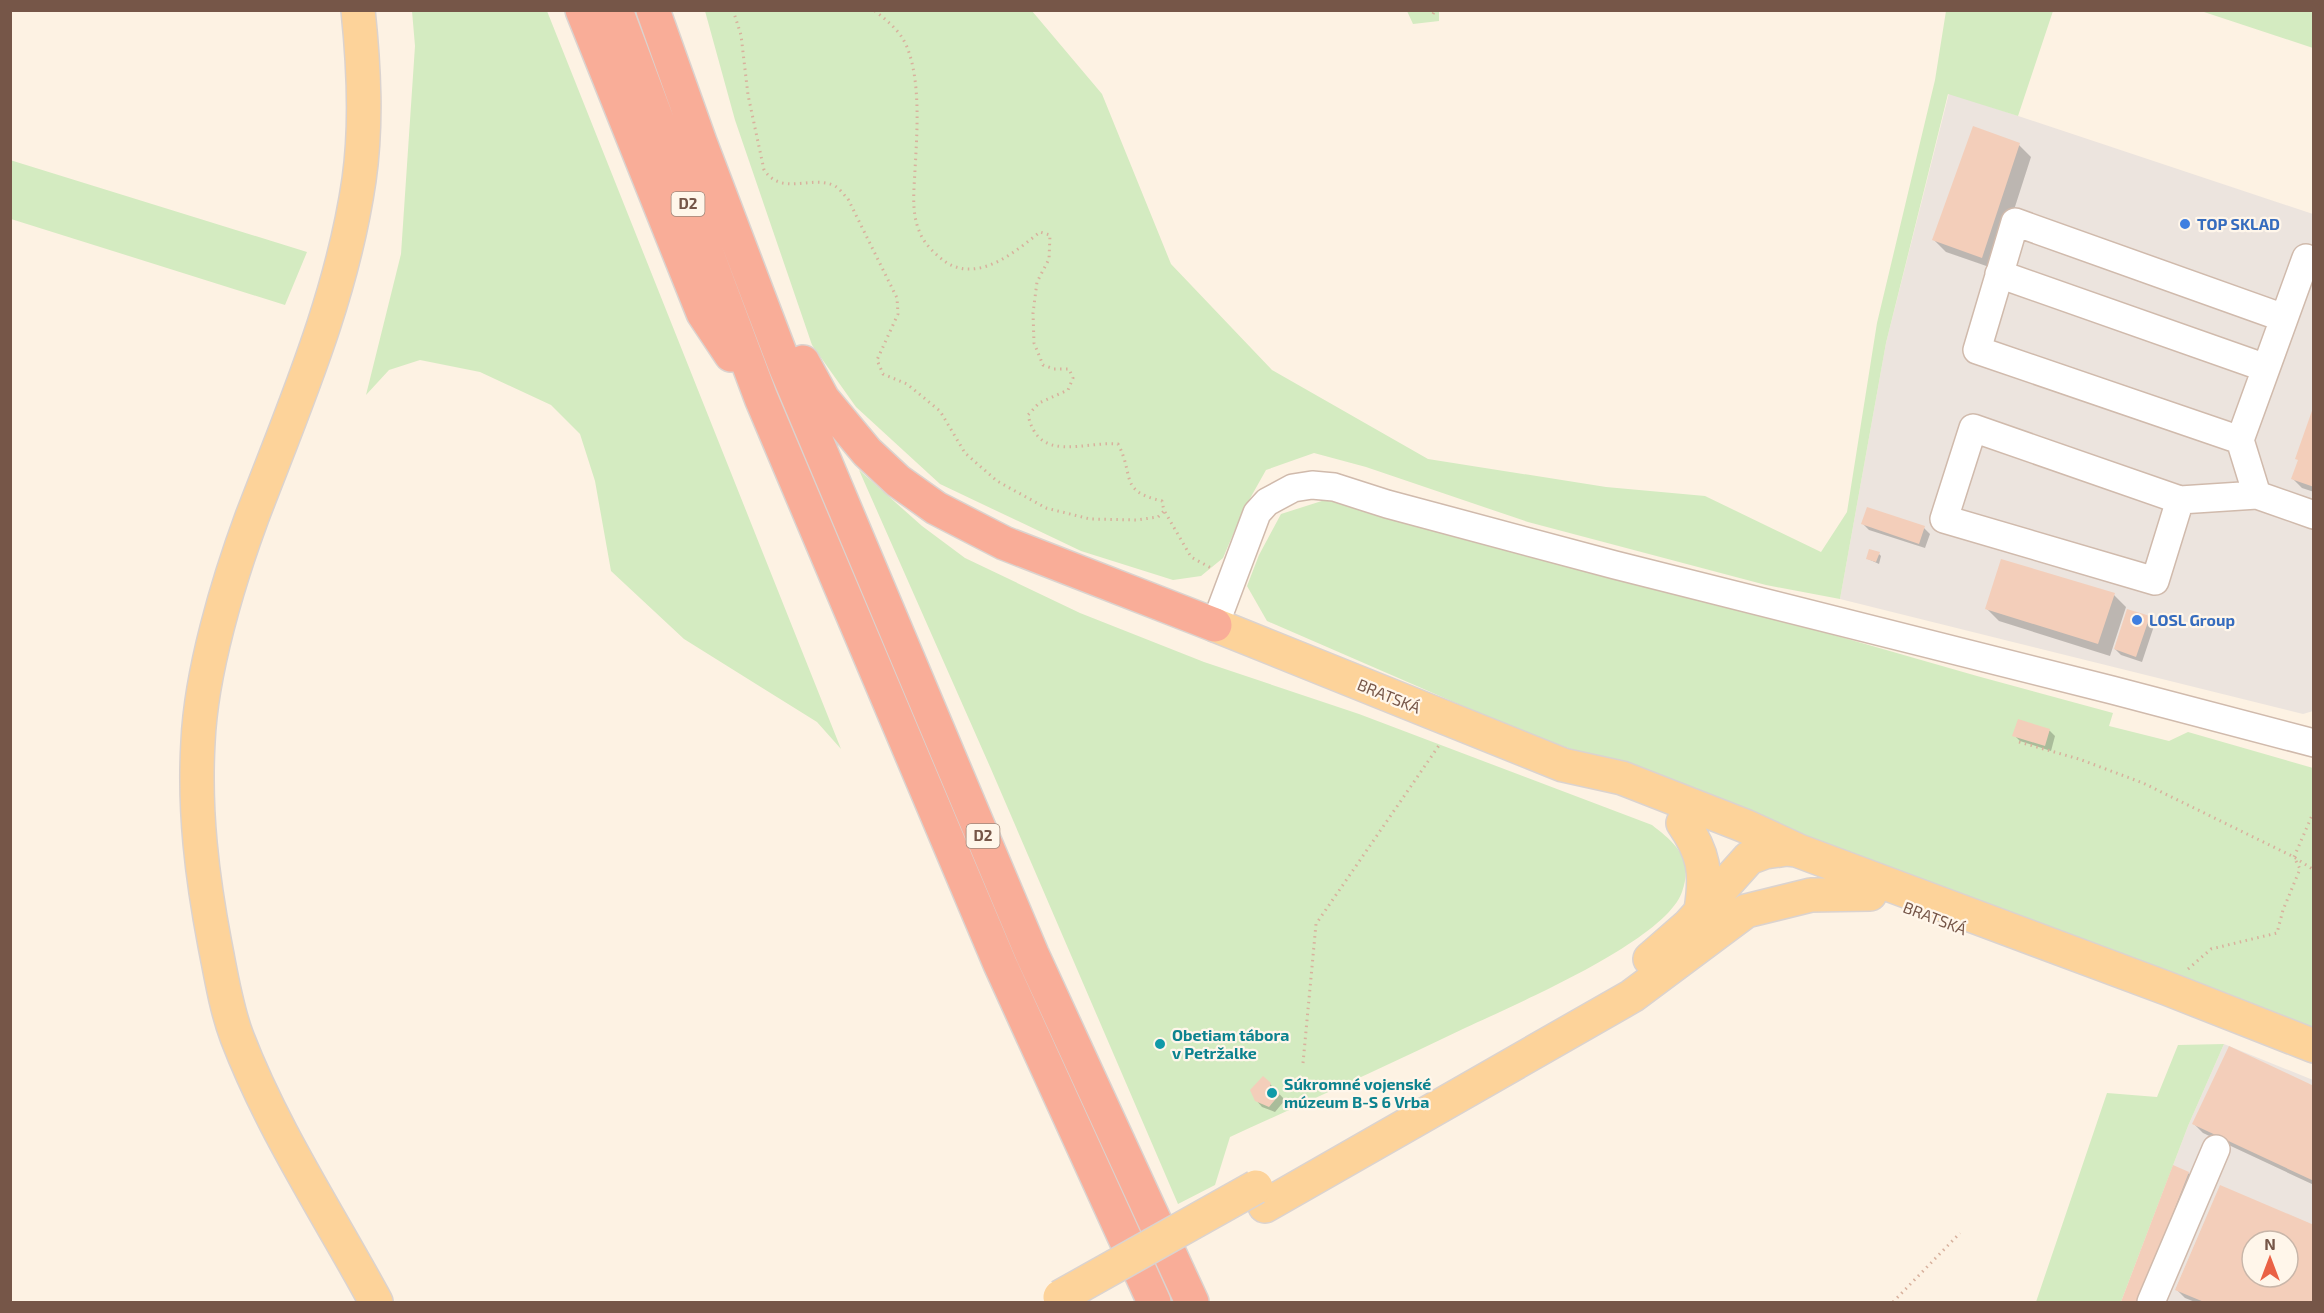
<svg xmlns="http://www.w3.org/2000/svg" width="2324" height="1313" viewBox="0 0 2324 1313" font-family="'Exo 2',sans-serif">
<style>
.industrial{fill:#ece4de;fill-rule:evenodd}
.green{fill:#d4ebc1}
.shadow{fill:#0003;fill-rule:evenodd}
.building{fill:#f3ceba;fill-rule:evenodd}
.lines{fill:none;stroke-linecap:round;stroke-linejoin:round}
.minor-casing{stroke:#d0baac;stroke-width:30}
.major-casing{stroke:#dbd3cf;stroke-width:36}
.highway-casing{stroke:#dbd3cf;stroke-width:36}
.path{stroke:#d8b19d;stroke-width:3;stroke-dasharray:1.5 4.5;stroke-linecap:butt}
.minor{stroke:#fff;stroke-width:27}
.major{stroke:#fdd39a;stroke-width:33}
.highway{stroke:#f9ad98;stroke-width:33}
.major-bridge-casing{stroke:#dbd3cf;stroke-width:36;stroke-linecap:butt}
.major-bridge{stroke:#fdd39a;stroke-width:33}
.shop-dot{fill:#3f7fe0;stroke:#fff6ea;stroke-width:2}
.culture-dot{fill:#0f9aa8;stroke:#fff6ea;stroke-width:2}
.labels{text-anchor:middle;stroke-width:4.5;stroke-linejoin:round;paint-order:stroke}
.shield{fill:#fff6ea;stroke:#9f8679;stroke-width:1.5}
.shield-label{font-size:15px;font-weight:bold;fill:#765648}
.shop-label{font-size:16px;font-weight:bold;fill:#366cbe;stroke:#fff6ea;text-anchor:start}
.street-label{font-size:16px;fill:#765648;stroke:#fff6ea}
.culture-label{font-size:16px;font-weight:bold;fill:#0d838f;stroke:#fff6ea;text-anchor:start}
</style>
<rect width="100%" height="100%" fill="#fdf2e3"/>
<path class="industrial" d="M1949,93L2313,214V711L2303,714L1840,599L1886,343Z
M2224,1044L2313,1080V1302H2121L2188,1126ZM2252,1241H2288V1277H2252Z"/>
<path class="green" d="M412,11H547L841,749L817,722L684,639L611,571L595,481L580,434L551,405L480,372L420,360L389,370L366,395L401,254L415,46Z
M705,11H1032L1102,94L1171,264L1272,370L1428,459L1606,487L1705,496L1821,552L1847,512L1877,323L1935,80L1946,11H2053L2018,116L1948,94L1886,343L1840,599L1766,585L1528,522L1366,467L1314,453L1266,470L1243,511L1223,558L1201,576L1173,580L1081,551L940,484L856,407L812,345L735,120Z
M1407,11H1439V21L1413,24Z
M2201,11H2313V48Z
M10,160L307,252L285,305L11,219Z
M859,470L922,526L965,558L1080,613L1204,662L1359,714L1652,825C1675,843 1694,858 1682,892C1665,941 1514,1005 1465,1028C1388,1065 1309,1101 1230,1137L1215,1185L1178,1204L991,769Z
M1328,499L1673,589L1977,676L2113,713L2109,726L2169,741L2188,732L2313,768V1030L1502,723L1267,621L1247,586L1259,555L1281,514Z
M2224,1044L2188,1126L2121,1302H2036L2107,1093L2157,1097L2178,1045Z"/>
<path class="shadow" d="M2019,145L2031,157L1995,269L1946,252L1934,240Z
M2314,408V492L2302,488L2293,479Z
M1863,524L1924,528L1930,534L1925,548L1869,530Z
M1879,554L1881,556L1879,564L1868,559Z
M2114,595L2126,607L2110,656L1999,621L1987,609Z
M2128,611L2149,618L2155,623L2142,662L2121,655L2115,649Z
M2018,721L2050,731L2055,736L2051,751L2020,741L2014,735Z
M1270,1084L1285,1100L1275,1112L1262,1107L1256,1100Z
M2314,1088V1185L2203,1133L2194,1124Z
M2174,1167L2188,1173L2197,1182L2150,1302H2123Z
M2220,1187L2314,1227V1302H2195L2185,1298L2176,1289ZM2252,1241H2288V1277H2252Z"/>
<path class="building" d="M1973,126L2020,143L1982,258L1932,240Z
M2314,405V487L2291,479L2298,460L2295,459Z
M1867,507L1925,526L1919,544L1861,524Z
M1869,549L1880,552L1876,562L1866,559Z
M2001,559L2115,593L2098,644L1985,609Z
M2127,609L2150,616L2136,657L2114,649Z
M2018,719L2050,729L2045,746L2012,736Z
M2229,1046L2314,1086V1181L2192,1124Z
M1263,1076L1271,1083L1270,1086L1280,1094L1269,1107L1255,1101L1250,1090Z
M2173,1165L2189,1172L2138,1302H2121Z
M2220,1185L2314,1225V1302H2204L2175,1290ZM2252,1241H2288V1277H2252Z"/>
<g class="lines">
<defs>
<path id="minor" d="M2306,258L2240,440L2257,495L2314,515
M1999,274L2266,368
M2240,440L1977,350L2015,222L2284,318
M2180,500L2155,581L1944,519L1973,428L2180,500L2257,495
M1215,625L1257,513L1267,502L1293,488L1312,485L1334,487L1387,504L1615,565L2112,690L2314,743
M2151,1302L2216,1149"/>
<path id="major" d="M358,10C364,67 367,124 359,180C342,298 294,407 252,517C228,582 201,672 198,742C194,811 202,877 215,945C221,975 226,1008 237,1037C273,1131 329,1215 376,1302
M1215,625L1563,765L1622,778L1745,826L1799,851L2166,988L2314,1046
M1683,823C1704,853 1707,873 1701,910
M1650,959L1689,925L1749,858L1765,852L1787,849L1797,850
M1265,1206L1632,996L1746,911L1811,895L1870,894"/>
<path id="highway" d="M582,10L703,313L731,355
M616,10L761,398L1000,964L1154,1302
M653,10L700,142L785,366L1032,954L1192,1302
M803,362L823,399L867,452L898,481L936,508L1004,543L1215,625"/>
</defs>
<use href="#minor" class="minor-casing"/>
<use href="#major" class="major-casing"/>
<use href="#highway" class="highway-casing"/>
<path class="path" d="M733,10L741,35L748,95L764,170C783,197 811,174 835,186C840,189 844,195 848,199L897,298L898,314L877,360L883,374L907,384L940,411L965,453L997,481L1046,508L1090,519L1136,520L1158,517L1164,511L1162,501C1118,491 1135,476 1118,444C1083,441 1039,464 1028,415L1039,403L1068,390L1073,378L1069,369H1054L1043,365L1034,343L1033,313L1037,282L1049,259L1050,235L1040,232C1015,252 980,282 947,263C937,256 925,245 920,233C911,213 914,191 915,170C917,133 921,82 907,47C900,30 887,21 874,10
M1433,14L1435,10
M1165,512L1191,557L1213,569
M2019,742L2079,759L2143,783L2294,857L2314,870
M2188,969L2211,949L2277,933L2283,910L2300,869L2294,857L2314,811
M1303,1063L1316,924L1440,744
M1893,1302L1960,1233"/>
<use href="#minor" class="minor"/>
<use href="#major" class="major"/>
<use href="#highway" class="highway"/>
<defs>
<path id="major-bridge" d="M1060,1297L1256,1187"/>
</defs>
<use href="#major-bridge" class="major-bridge-casing"/>
<use href="#major-bridge" class="major-bridge"/>
</g>
<g class="shop-dot">
<circle cx="2185" cy="224" r="6"/>
<circle cx="2137" cy="620" r="6"/>
</g>
<g class="culture-dot">
<circle cx="1160" cy="1044" r="6"/>
<circle cx="1272" cy="1093" r="6"/>
</g>
<g class="labels">
<g class="shield">
<rect x="671.5" y="192" width="33" height="24" rx="4.5"/>
<rect x="966.5" y="824" width="33" height="24" rx="4.5"/>
</g>
<g class="shield-label">
<text x="688" y="209">D2</text>
<text x="983" y="841">D2</text>
</g>
<g class="shop-label">
<text x="2197" y="230">TOP SKLAD</text>
<text x="2149" y="626">LOSL Group</text>
</g>
<g class="street-label">
<text transform="translate(1389 696) rotate(22)" y="6">BRATSKÁ</text>
<text transform="translate(1935 918) rotate(21)" y="6">BRATSKÁ</text>
</g>
<g class="culture-label">
<text x="1172" y="1041">Obetiam tábora<tspan x="1172" dy="18">v Petržalke</tspan></text>
<text x="1284" y="1090">Súkromné vojenské<tspan x="1284" dy="18">múzeum B-S 6 Vrba</tspan></text>
</g>
</g>
<rect width="2324" height="1313" fill="none" stroke="#765648" stroke-width="24"/>
<g transform="translate(2270 1259)"><circle r="28" fill="#fff6ea" stroke="#c8b6a9" stroke-width="1.5"/>
<path d="M0-4.5L10 22L0 15L-10 22Z" fill="#ea6145"/>
<text y="-9" font-size="16" font-weight="bold" text-anchor="middle" fill="#765648">N</text>
</g>
</svg>
